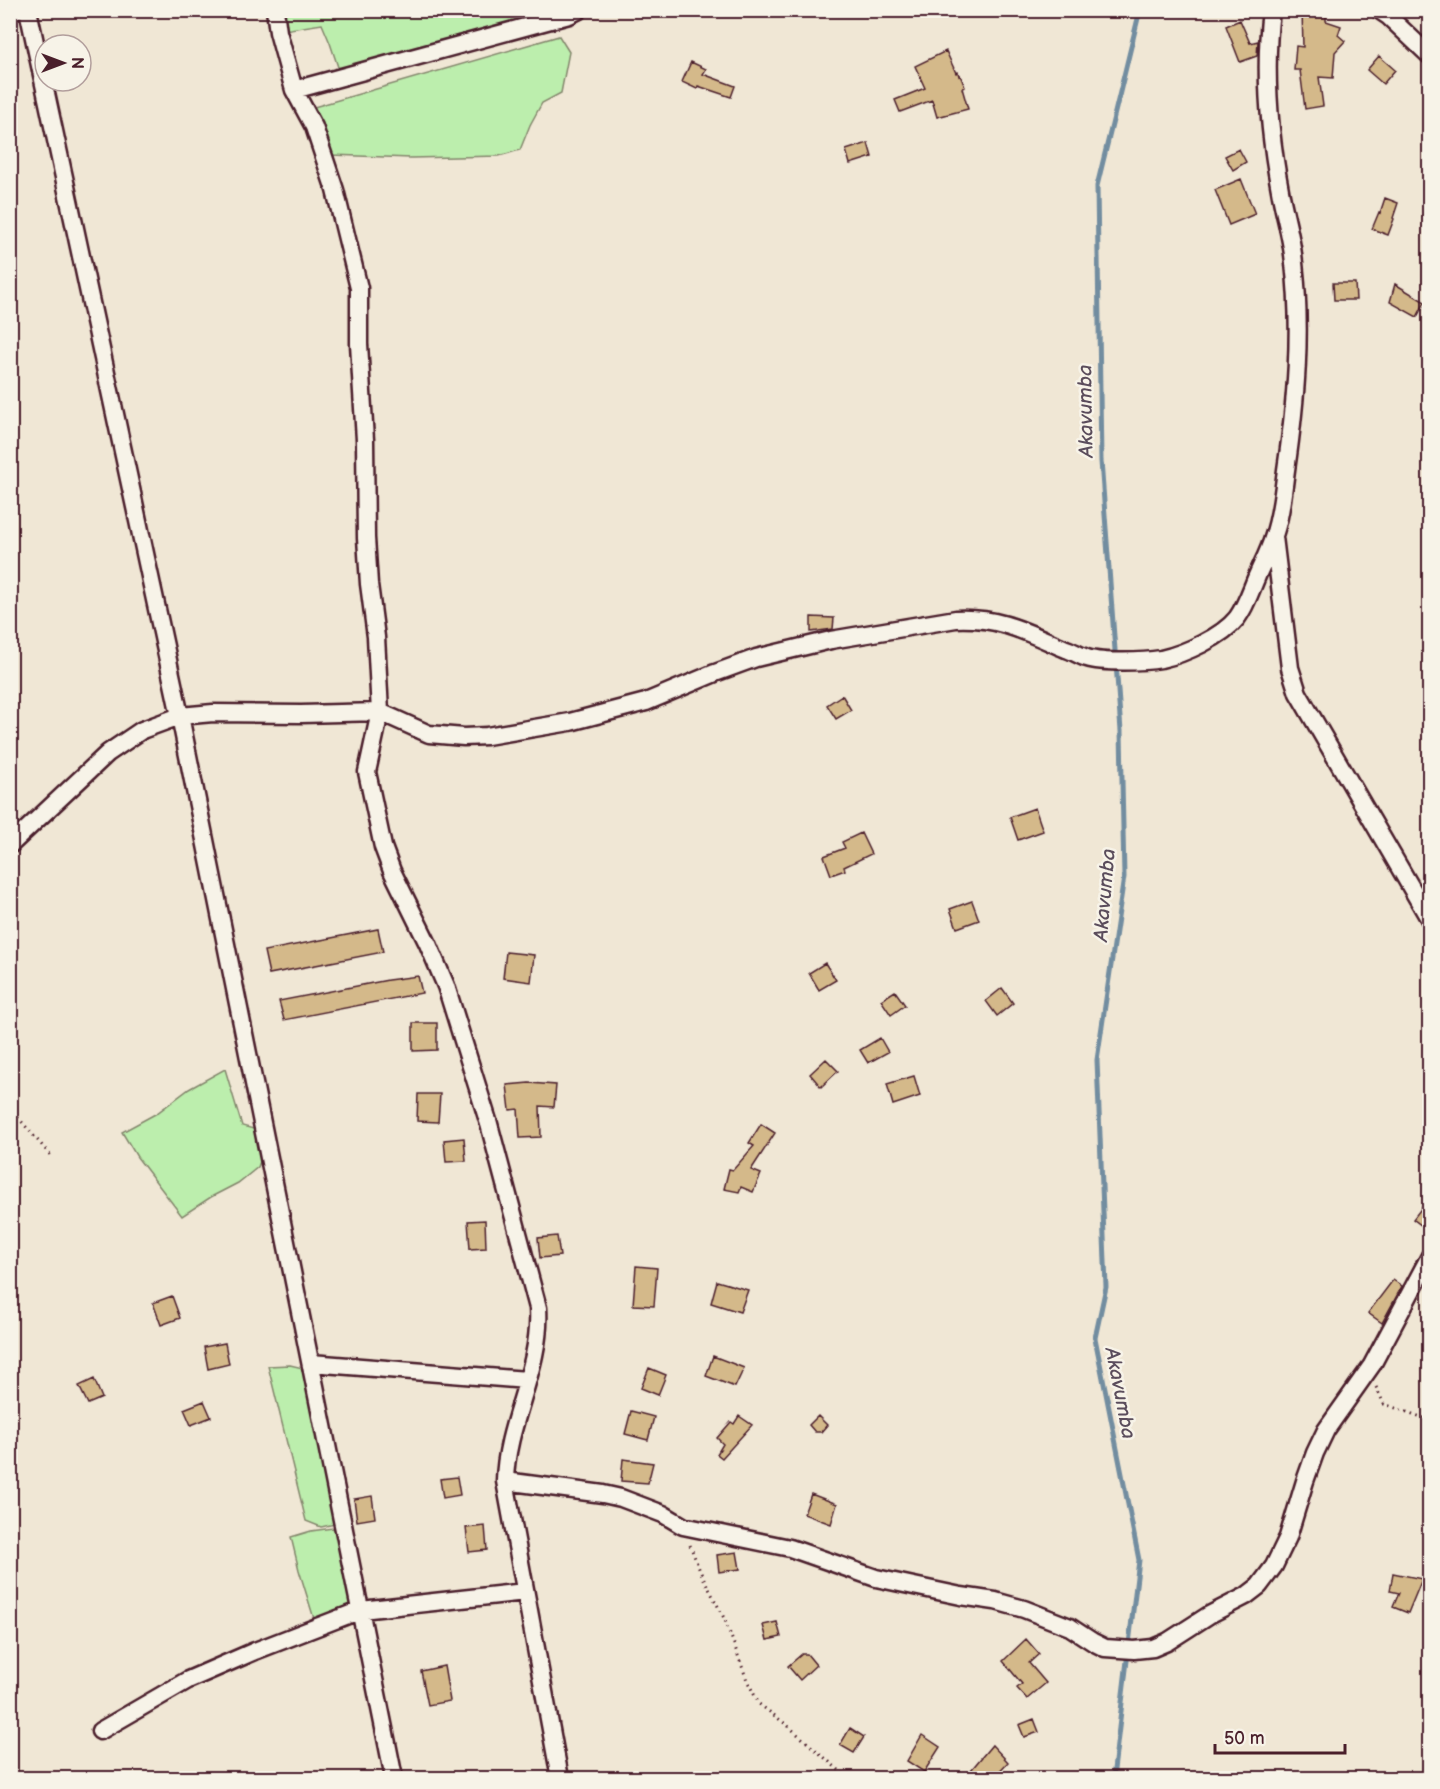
<svg xmlns="http://www.w3.org/2000/svg" width="1440" height="1789" viewBox="0 0 1440 1789" font-family="'Balsamiq Sans',sans-serif">
<style>
.green{fill:#bceead;stroke:#83866c;stroke-width:1.5}
.lines{fill:none;stroke-linecap:round;stroke-linejoin:round}
.stream{stroke:#728da0;stroke-width:5}
.building{fill:#d4b98a;stroke:#4a1f2b;stroke-width:1.5}
.minor-casing{stroke:#4a1f2b;stroke-width:21}
.path{stroke:#4a1f2b;stroke-width:3;stroke-dasharray:1.5 4.5;stroke-linecap:butt}
.minor{stroke:#f7f3e8;stroke-width:16}
.labels{text-anchor:middle;stroke-width:5;stroke-linejoin:round;paint-order:stroke}
.water-label{font-size:20px;font-style:italic;fill:#5b4d5c;stroke:#f7f3e8}
</style>
<rect width="100%" height="100%" fill="#f0e7d5"/>
<filter id="ink" filterUnits="userSpaceOnUse"><feTurbulence type="fractalNoise" baseFrequency=".0167" numOctaves="2"/><feDisplacementMap in="SourceGraphic" scale="12" xChannelSelector="R" yChannelSelector="G"/><feConvolveMatrix kernelMatrix="1 2 1 2 8 2 1 2 1" color-interpolation-filters="sRGB"/></filter>
<g filter="url(#ink)">
<path class="green" d="M282,11H557L339,70L330,43L322,24L284,30Z
M559,36L569,52L561,93L542,103L530,125L520,150L499,156L411,158L332,155L314,107Z
M225,1069L242,1126L254,1129L261,1159L258,1167L238,1183L211,1197L182,1216L137,1157L122,1132L157,1113L189,1089Z
M290,1365L303,1368L335,1524L321,1527L306,1521L268,1366Z
M333,1528L337,1532L350,1605L345,1610L315,1622L299,1570L291,1537L311,1531Z"/>
<g class="lines">
<path class="stream" d="M1113,1778L1139,1560L1095,1338L1106,1287L1097,1060L1124,877L1121,731L1101,461L1097,186L1140,10"/>
</g>
<path class="building" d="M1302,10H1326V21L1341,26L1338,35L1345,41L1335,52L1333,78L1319,77L1323,106L1305,109L1300,70H1294L1296,46L1303,47Z
M1240,20L1250,43L1258,41L1257,56L1240,62L1226,26Z
M946,51L956,73L958,72L959,76L960,75L965,87L962,88L968,109L937,117L932,100L900,112L895,100L925,88L915,66Z
M1379,56L1395,70L1383,84L1367,70Z
M691,62L706,69L703,74L735,86L731,97L698,86L697,89L682,82Z
M868,143L872,157L850,164L846,150Z
M1239,149L1246,162L1233,170L1225,156Z
M1241,179L1255,214L1229,225L1215,190Z
M1385,198L1398,203L1393,218L1394,219L1388,235L1372,229L1379,212L1380,213Z
M1333,283H1355L1356,300H1334Z
M1395,284L1425,302L1417,317L1390,302Z
M811,617L834,618L833,629L811,632Z
M842,695L851,710L836,719L827,705Z
M1035,808L1043,831L1018,840L1010,817Z
M861,833L871,854L844,867L845,870L831,875L824,856L845,848L842,842Z
M972,901L979,920L957,928L950,909Z
M378,929L383,952L269,974L264,951Z
M506,952L534,955L531,982L503,978Z
M825,963L836,980L819,990L809,973Z
M418,976L422,993L284,1020L279,1001L388,980Z
M1002,988L1013,1003L997,1016L986,1001Z
M895,991L905,1005L891,1015L881,1000Z
M413,1023H437V1050L413,1051Z
M880,1038L888,1052L868,1063L860,1050Z
M826,1059L838,1071L821,1087L810,1074Z
M914,1076L920,1096L893,1105L887,1084Z
M529,1083L556,1085L554,1107L540,1106L541,1137L520,1138L518,1109L510,1110L507,1085Z
M418,1094H440L438,1122L417,1121Z
M761,1124L775,1133L751,1170L761,1174L753,1192L741,1187L739,1192L724,1189L729,1169L733,1170L754,1146L749,1143Z
M464,1138L466,1161L446,1162L444,1140Z
M1430,1197V1232L1413,1219Z
M485,1220L486,1248L470,1249L468,1221Z
M557,1236L560,1256L540,1258L538,1238Z
M636,1266L657,1268L654,1306L633,1305Z
M1393,1280L1402,1286L1382,1323L1368,1313Z
M717,1281L748,1290L740,1312L711,1303Z
M172,1296L180,1318L161,1325L153,1303Z
M225,1343L229,1364L208,1369L204,1347Z
M713,1356L744,1368L735,1387L706,1376Z
M649,1368L666,1375L658,1395L641,1388Z
M94,1379L102,1398L88,1404L79,1386Z
M204,1401L211,1417L191,1425L184,1409Z
M631,1411L654,1417L648,1440L625,1434Z
M739,1416L752,1425L722,1458L717,1454L723,1444L717,1438L731,1422L734,1424Z
M818,1416L827,1425L821,1432H815L809,1425Z
M623,1459L653,1463L648,1483L621,1481Z
M457,1477L460,1495L443,1498L440,1479Z
M811,1494L837,1504L831,1524L804,1514Z
M372,1496L375,1518L357,1521L354,1499Z
M485,1526L487,1550L469,1552L466,1528Z
M737,1552L740,1569L719,1572L717,1555Z
M1393,1573L1422,1579L1408,1613L1393,1607L1399,1593L1390,1591Z
M777,1622L781,1637L767,1640L763,1625Z
M1026,1639L1039,1654L1029,1663L1046,1683L1027,1699L1017,1688L1022,1684L1003,1661Z
M802,1654H807L816,1665L800,1680L788,1666Z
M444,1666L450,1701L428,1705L421,1671Z
M1034,1719L1039,1732L1024,1737L1019,1725Z
M850,1728L864,1737L854,1753L840,1745Z
M922,1735L940,1747L924,1772L907,1761Z
M992,1745L1008,1762L992,1779H980L971,1770Z"/>
<g class="lines">
<defs>
<path id="minor" d="M28,10L180,716L394,1778
M275,10L278,32L294,90L314,127L335,190L359,288V344L365,440L366,538L369,584L376,637L380,712L367,772L383,847L392,871L428,944L446,986L489,1124L538,1308C542,1368 506,1422 505,1481L560,1778
M1379,10L1388,16L1430,56
M10,12L16,10
M294,90L569,15L579,10
M1274,537L1290,668L1298,693L1430,920
M10,845L108,753L142,730L180,716L213,713L301,714L380,712L429,734L464,737L487,736L570,722L646,702L715,673L756,658L831,640L956,619C1000,617 1026,632 1066,649C1073,651 1080,656 1087,658C1102,663 1144,662 1161,659C1184,654 1222,637 1237,618C1246,606 1251,590 1257,576C1262,564 1269,551 1273,538C1281,517 1283,492 1286,470C1296,401 1302,332 1294,263C1292,238 1284,214 1280,190C1269,132 1264,69 1271,10
M311,1363L527,1380
M505,1481L603,1494L621,1498L663,1514L683,1526L790,1548L876,1578L961,1596L995,1601L1024,1609L1070,1627L1093,1642L1105,1648L1134,1650L1153,1648L1167,1642L1209,1615L1246,1596L1259,1586L1274,1566L1288,1537L1305,1481L1315,1453L1326,1430L1372,1365L1430,1256
M100,1731L188,1680L255,1651L361,1610L525,1592"/>
</defs>
<use href="#minor" class="minor-casing"/>
<path class="path" d="M10,1108L51,1156
M1376,1387L1384,1404L1430,1420
M690,1545L700,1571L725,1620L747,1680L759,1704L787,1725L848,1778"/>
<use href="#minor" class="minor"/>
</g>
</g>
<g class="labels">
<g class="water-label">
<text transform="translate(1085 411) rotate(-91)" y="7">Akavumba</text>
<text transform="translate(1104 895) rotate(-85)" y="7">Akavumba</text>
<text transform="translate(1121 1393) rotate(79)" y="7">Akavumba</text>
</g>
</g>
<rect width="1440" height="1789" fill="none" stroke="#f7f3e8" stroke-width="36"/>
<rect x="18" y="18" width="1404" height="1753" fill="none" stroke="#4a1f2b" stroke-width="2" filter="url(#ink)"/>
<g transform="translate(63 63) rotate(90)"><circle r="28" fill="#f7f3e8" stroke="#b29e9c" stroke-width="1.5"/>
<path d="M0-4.5L10 22L0 15L-10 22Z" fill="#4a1f2b"/>
<text y="-9" font-size="16" font-weight="bold" text-anchor="middle" fill="#4a1f2b">N</text>
</g>
<path d="M1215 1744v9h130v-9" fill="none" stroke="#4a1f2b" stroke-width="3"/>
<text x="1224" y="1744" font-size="18" fill="#4a1f2b" stroke="#f7f3e8" stroke-width="4.5" paint-order="stroke">50 m</text>
</svg>
